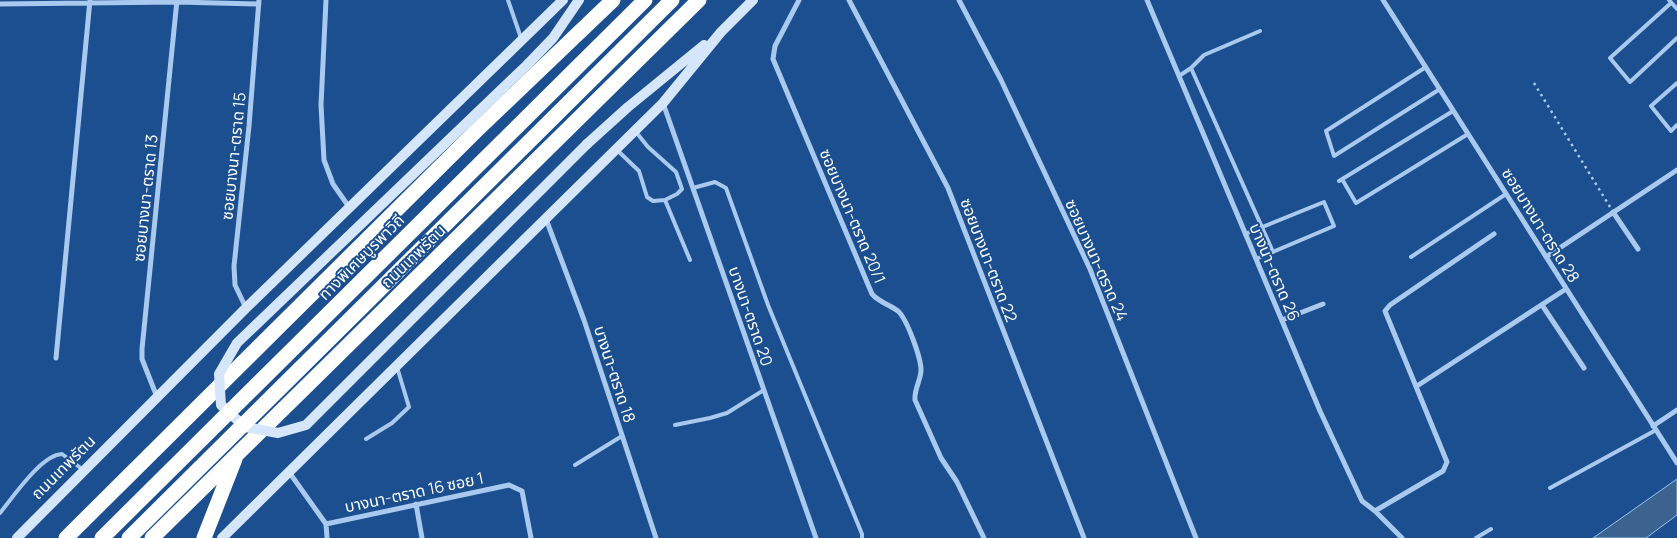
<svg xmlns="http://www.w3.org/2000/svg" width="1677" height="538" viewBox="0 0 1677 538" font-family="Manrope,'Noto Sans Thai',sans-serif">
<style>
.water{fill:#3c6290;stroke:#9cc4f0}
.lines{fill:none;stroke-linecap:round;stroke-linejoin:round}
.path{stroke:#a9c9ee;stroke-width:2.5;stroke-dasharray:2.5 4;stroke-linecap:butt}
.lane{stroke:#a9c9ee;stroke-width:4}
.street{stroke:#a9c9ee;stroke-width:5}
.secondary{stroke:#d6e6fa;stroke-width:10}
.highway{stroke:#fff;stroke-width:15}
.secondary-bridge{stroke:#d6e6fa;stroke-width:10}
.highway-bridge{stroke:#fff;stroke-width:15}
.labels{text-anchor:middle;stroke-width:4;stroke-linejoin:round;paint-order:stroke}
.street-label{font-size:16px;fill:#fff;stroke:#1b4f8f}
</style>
<rect width="100%" height="100%" fill="#1b4f8f"/>
<path class="water" d="M1677,479V515L1646,538H1593Z"/>
<g class="lines">
<path class="path" d="M1534,83L1610,207"/>
<path class="lane" d="M508,0L521,38
M1669,0L1677,9
M1671,3L1610,58L1630,82L1677,38
M1426,67L1326,131L1334,156L1440,89
M1191,68L1273,252
M1179,76L1191,68L1204,55L1260,31
M1677,83L1651,106L1671,131L1677,125
M636,132L648,147L676,172L682,189L677,194L665,200
M617,150L639,171L647,197L653,201L665,200L690,260
M1342,179L1356,203L1468,134
M1339,181L1453,111
M693,188L715,182L726,188L768,305L862,534V538
M1245,234L1324,202L1334,226L1256,259
M1411,257L1506,194
M675,425L710,418L727,413L764,390
M366,439L392,423L409,407L397,367
M575,465L622,436
M1550,488L1656,430
M0,513C13,497 41,455 62,454L82,469
M1476,538L1491,529"/>
<path class="street" d="M326,0L321,105L324,160L333,184L349,207
M799,0L775,46L773,59L872,294C880,303 889,304 898,311C907,319 921,358 921,370C921,380 914,389 915,400L941,458L957,482L984,538
M849,0L948,188L1084,538
M959,0L1001,80L1090,269L1196,538
M1147,0L1320,411L1362,501L1375,511L1402,538
M1383,0L1677,463
M0,4L177,2L259,4
M663,103L816,538
M1613,212L1638,249
M546,219L584,320L656,538
M1546,257L1677,170
M1542,305L1584,368
M246,308L235,285L234,266L249,126L259,0
M1282,320L1323,304
M56,358L90,0
M1417,386L1566,289
M157,397L142,359V349L177,0
M1653,426L1677,410
M289,472L326,524L327,538
M416,504L422,538
M1375,511L1443,471L1447,462L1385,311L1390,305L1494,234
M326,524L509,485L522,491L531,538"/>
<path class="secondary" d="M528,64L553,38L579,0
M587,144L628,107L704,45
M17,538L246,308L563,0
M222,538L663,103L721,32L753,0"/>
<path class="highway" d="M66,538L476,131L613,0
M152,538L699,0
M204,538L235,459"/>
<path class="secondary-bridge" d="M528,64L237,343L219,374L221,405L245,427L278,433L306,425L587,144"/>
<path class="highway-bridge" d="M102,538L645,0
M129,538L672,0"/>
</g>
<g class="labels">
<g class="street-label">
<text transform="translate(233 156) rotate(-84)" y="6">ซอยบางนา-ตราด 15</text>
<text transform="translate(145 198) rotate(-84)" y="6">ซอยบางนา-ตราด 13</text>
<text transform="translate(853 216) rotate(67)" y="6">ซอยบางนา-ตราด 20/1</text>
<text transform="translate(1541 225) rotate(58)" y="6">ซอยบางนา-ตราด 28</text>
<text transform="translate(413 256) rotate(-44)" y="6">ถนนเทพรัตน</text>
<text transform="translate(361 257) rotate(-45)" y="6">ทางพิเศษบูรพาวิถี</text>
<text transform="translate(989 260) rotate(69)" y="6">ซอยบางนา-ตราด 22</text>
<text transform="translate(1097 260) rotate(66)" y="6">ซอยบางนา-ตราด 24</text>
<text transform="translate(1275 272) rotate(67)" y="6">บางนา-ตราด 26</text>
<text transform="translate(751 316) rotate(71)" y="6">บางนา-ตราด 20</text>
<text transform="translate(615 374) rotate(72)" y="6">บางนา-ตราด 18</text>
<text transform="translate(63 467) rotate(-45)" y="6">ถนนเทพรัตน</text>
<text transform="translate(414 492) rotate(-12)" y="6">บางนา-ตราด 16 ซอย 1</text>
</g>
</g>
</svg>
